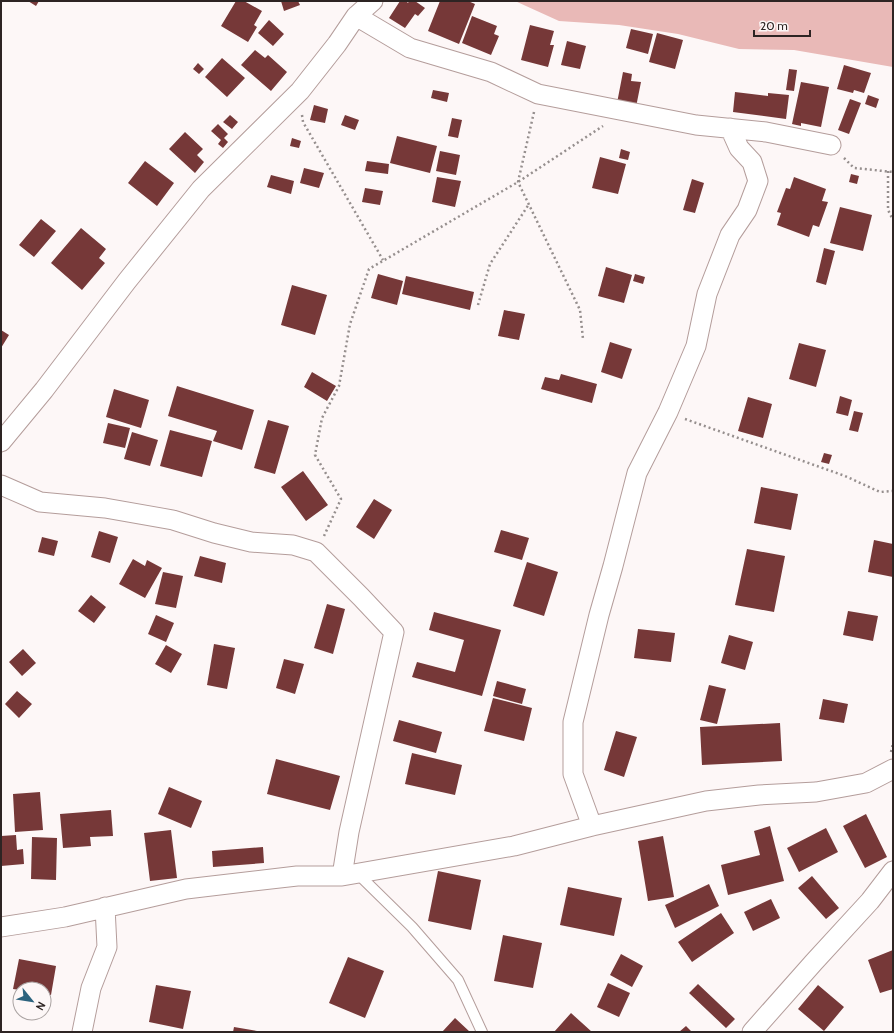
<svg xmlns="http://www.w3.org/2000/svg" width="894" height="1033" viewBox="0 0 894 1033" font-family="Cabin,sans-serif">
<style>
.green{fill:#e9b9b7}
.building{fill:#763838}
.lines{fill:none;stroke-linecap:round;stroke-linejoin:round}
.service-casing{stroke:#b49d9b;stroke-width:12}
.minor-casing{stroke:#b49d9b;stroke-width:21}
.path{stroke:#968f8e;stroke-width:2.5;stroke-dasharray:2 3;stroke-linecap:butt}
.service{stroke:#fff;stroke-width:10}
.minor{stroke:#fff;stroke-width:19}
</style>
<rect width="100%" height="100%" fill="#fdf7f7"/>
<path class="green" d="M515,1H893V67L794,50L739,49L678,34L619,25L559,21Z"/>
<path class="building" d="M28,1H39L36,6Z
M236,1H244L262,11L254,25L257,27L248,42L221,26Z
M281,1H298L300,5L284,11Z
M400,1H406L408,3L409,1H415L425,8L418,16L415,14L405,28L389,18Z
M440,1H468L475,4L459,44L428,31Z
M472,16L497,26L494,34L499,36L491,55L462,43Z
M269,20L284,34L273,46L258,33Z
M530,25L554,31L550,45H554L548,67L521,60Z
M631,29L653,34L648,54L626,48Z
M657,33L683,40L675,69L649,62Z
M567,41L586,46L580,69L561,65Z
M255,50L265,58L268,55L287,72L271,91L241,65Z
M222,58L245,78L227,97L205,77Z
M198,63L204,69L199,74L193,69Z
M844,65L871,73L864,93L854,90L853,93L837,89Z
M789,69L797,70L794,91L786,90Z
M623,72L632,74L631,81L641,82L636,107L617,103Z
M801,82L829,87L821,127L801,123V126L792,124Z
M433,90L449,93L447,102L431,98Z
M735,92L768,96V93L789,95L786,119L733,112Z
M868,95L879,99L876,108L865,104Z
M850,99L861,103L849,134L838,130Z
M314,105L328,109L325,123L310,120Z
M230,115L238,122L232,129L223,122Z
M345,115L359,120L355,130L341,125Z
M452,118L462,120L458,138L448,136Z
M218,124L228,134L224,138L228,142L223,148L218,144L221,140L211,131Z
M185,132L203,149L197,155L204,162L195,173L169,149Z
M397,136L437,146L430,173L390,163Z
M292,138L301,141L299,148L290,146Z
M621,149L630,152L628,160L619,158Z
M440,151L460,155L456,175L436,171Z
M600,157L626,164L618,194L592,188Z
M145,161L174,183L157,206L128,183Z
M367,161L389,164L388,174L365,171Z
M304,168L324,173L319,188L300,183Z
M851,174L859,176L857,184L849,182Z
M271,175L294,181L291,194L267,187Z
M437,177L461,181L455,207L432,202Z
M794,177L826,189L822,201L828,202L819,227L813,225L809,237L777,225L781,213L777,212L786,188L790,189Z
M692,179L704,183L695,213L683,210Z
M365,188L383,191L380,205L362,202Z
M840,207L872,215L863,251L830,243Z
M41,219L56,231L34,257L19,245Z
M81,228L106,249L99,258L105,263L82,290L51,263Z
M824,248L835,251L826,285L816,282Z
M606,267L632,275L624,303L598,296Z
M378,274L403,281L397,305L371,298Z
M635,274L645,277L643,284L633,281Z
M406,276L474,292L470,310L402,294Z
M292,285L327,295L315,335L281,325Z
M504,310L525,314L519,340L498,336Z
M1,330L9,335L1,348Z
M610,342L632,349L622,379L601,372Z
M799,343L826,350L816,387L789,379Z
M312,372L336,386L327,401L304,387Z
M561,374L597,384L592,403L541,389L545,377L559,380Z
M177,386L254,410L242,450L213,441L217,431L168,416Z
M114,389L149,400L141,428L106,417Z
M840,396L852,400L848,416L836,413Z
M748,397L772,404L763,438L738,431Z
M854,411L863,413L858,432L849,430Z
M268,420L289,426L275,474L254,468Z
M108,423L130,428L125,448L103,443Z
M170,430L212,441L202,477L160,466Z
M132,432L158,440L150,466L124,459Z
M824,453L832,455L829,464L821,462Z
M303,471L328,505L306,521L281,487Z
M761,487L798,494L791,530L754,523Z
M374,499L392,510L374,539L356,527Z
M501,530L529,538L522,560L494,552Z
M99,531L118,537L110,563L91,557Z
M42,537L58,541L54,556L38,552Z
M874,540L893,544V577L868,572Z
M747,549L785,556L774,612L735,605Z
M200,556L226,563L222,583L194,576Z
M133,559L145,566L147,560L162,568L145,598L119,584Z
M527,562L558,572L544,616L513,606Z
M163,572L183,576L176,608L155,604Z
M91,595L106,607L94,623L78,611Z
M327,604L345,609L333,654L314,648Z
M848,611L878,616L873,641L843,635Z
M434,612L501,630L482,696L412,677L417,662L455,672L464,640L429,630Z
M156,615L174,623L166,642L148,634Z
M638,629L675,633L671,662L634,658Z
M729,635L753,642L745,670L721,663Z
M214,644L235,648L227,689L207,685Z
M166,645L182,654L171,673L155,664Z
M23,649L36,663L22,676L9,662Z
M284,659L304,664L295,694L276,688Z
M497,681L526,689L522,704L493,696Z
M709,685L726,689L717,724L700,720Z
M17,691L32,704L19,718L5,704Z
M493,698L532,708L524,741L484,731Z
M823,699L848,704L844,723L819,719Z
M399,720L442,732L436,753L393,741Z
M780,723L782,761L702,765L700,727Z
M616,731L637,737L624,777L604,770Z
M412,753L462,765L455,795L405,784Z
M276,759L340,776L330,810L267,794Z
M169,787L202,801L191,828L158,814Z
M40,792L43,830L15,832L13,794Z
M111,810L113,836L90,837L91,846L63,848L60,814Z
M866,814L887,857L865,868L843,826Z
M770,826L784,881L728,895L721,865L760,855L754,831Z
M826,828L838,852L799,872L787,848Z
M171,830L177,878L150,881L144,833Z
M16,835L17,850L23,849L24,864L1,866V836Z
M663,836L674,897L648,901L638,841Z
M32,837L57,838L56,880L31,879Z
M263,847L264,863L213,867L212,851Z
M438,871L481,880L471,930L428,921Z
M812,876L839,908L826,919L798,888Z
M709,884L719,906L675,928L665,905Z
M568,887L622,898L614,936L560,925Z
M771,899L780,918L753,931L744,912Z
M721,913L734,933L692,962L678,942Z
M503,935L542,943L533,988L494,981Z
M893,950V989L880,993L868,960Z
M621,954L643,966L632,987L610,975Z
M348,957L384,971L365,1018L329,1003Z
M19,959L56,966L51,995L44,994V989H20V990L13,989Z
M608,983L630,993L619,1017L597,1007Z
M698,984L735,1019L726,1028L689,993Z
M156,985L191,991L183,1029L149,1022Z
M818,985L844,1007L824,1031L798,1009Z
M571,1013L592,1032H554Z
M455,1018L470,1032H442Z
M686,1026L692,1032H679Z
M234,1027L257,1031V1032H233Z"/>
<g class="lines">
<defs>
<path id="service" d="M357,873L412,927L458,980L482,1032"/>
<path id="minor" d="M356,16L410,48L491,72L538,94L696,125L766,132L831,145
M1,442L44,390L127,281L201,189L300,91L337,44L356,16L373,1
M1,485L40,502L105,508L173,520L214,533L251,542L293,545L316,552L361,597L394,632L349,832L342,876
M592,826L573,774V722L599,615L613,566L637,473L668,412L696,346L707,294L730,235L747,210L758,181L752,162L739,148L730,128
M1,927L65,917L186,889L297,876H342L514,846L592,826L706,801L759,795L816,792L866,783L893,769
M82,1032L91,988L107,947L105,907
M752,1032L814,962L870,901L893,871"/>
</defs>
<use href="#service" class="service-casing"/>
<use href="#minor" class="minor-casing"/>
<path class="path" d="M534,112L518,182L580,310L583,339
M302,115L303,122L383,260
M844,158L854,168L893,172
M888,171V210L893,220
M478,305L490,264L529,204
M685,419L845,476L880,492L893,491
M324,536L341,499L315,455L322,418L339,386L350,324L369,269L518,182L603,126
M891,752L893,743"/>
<use href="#service" class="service"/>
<use href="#minor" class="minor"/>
</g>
<rect width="894" height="1033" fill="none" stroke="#2d2423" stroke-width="4"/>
<g transform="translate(32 1001) rotate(120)"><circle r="19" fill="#fdf7f7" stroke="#aaa3a2"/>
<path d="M0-3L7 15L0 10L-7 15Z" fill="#2c637e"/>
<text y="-6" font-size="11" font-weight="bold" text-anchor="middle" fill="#2d2423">N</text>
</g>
<path d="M754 30v6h56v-6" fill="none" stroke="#2d2423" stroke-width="2"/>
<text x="760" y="30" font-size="12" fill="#2d2423" stroke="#fdf7f7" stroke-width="3" paint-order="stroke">20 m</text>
</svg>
